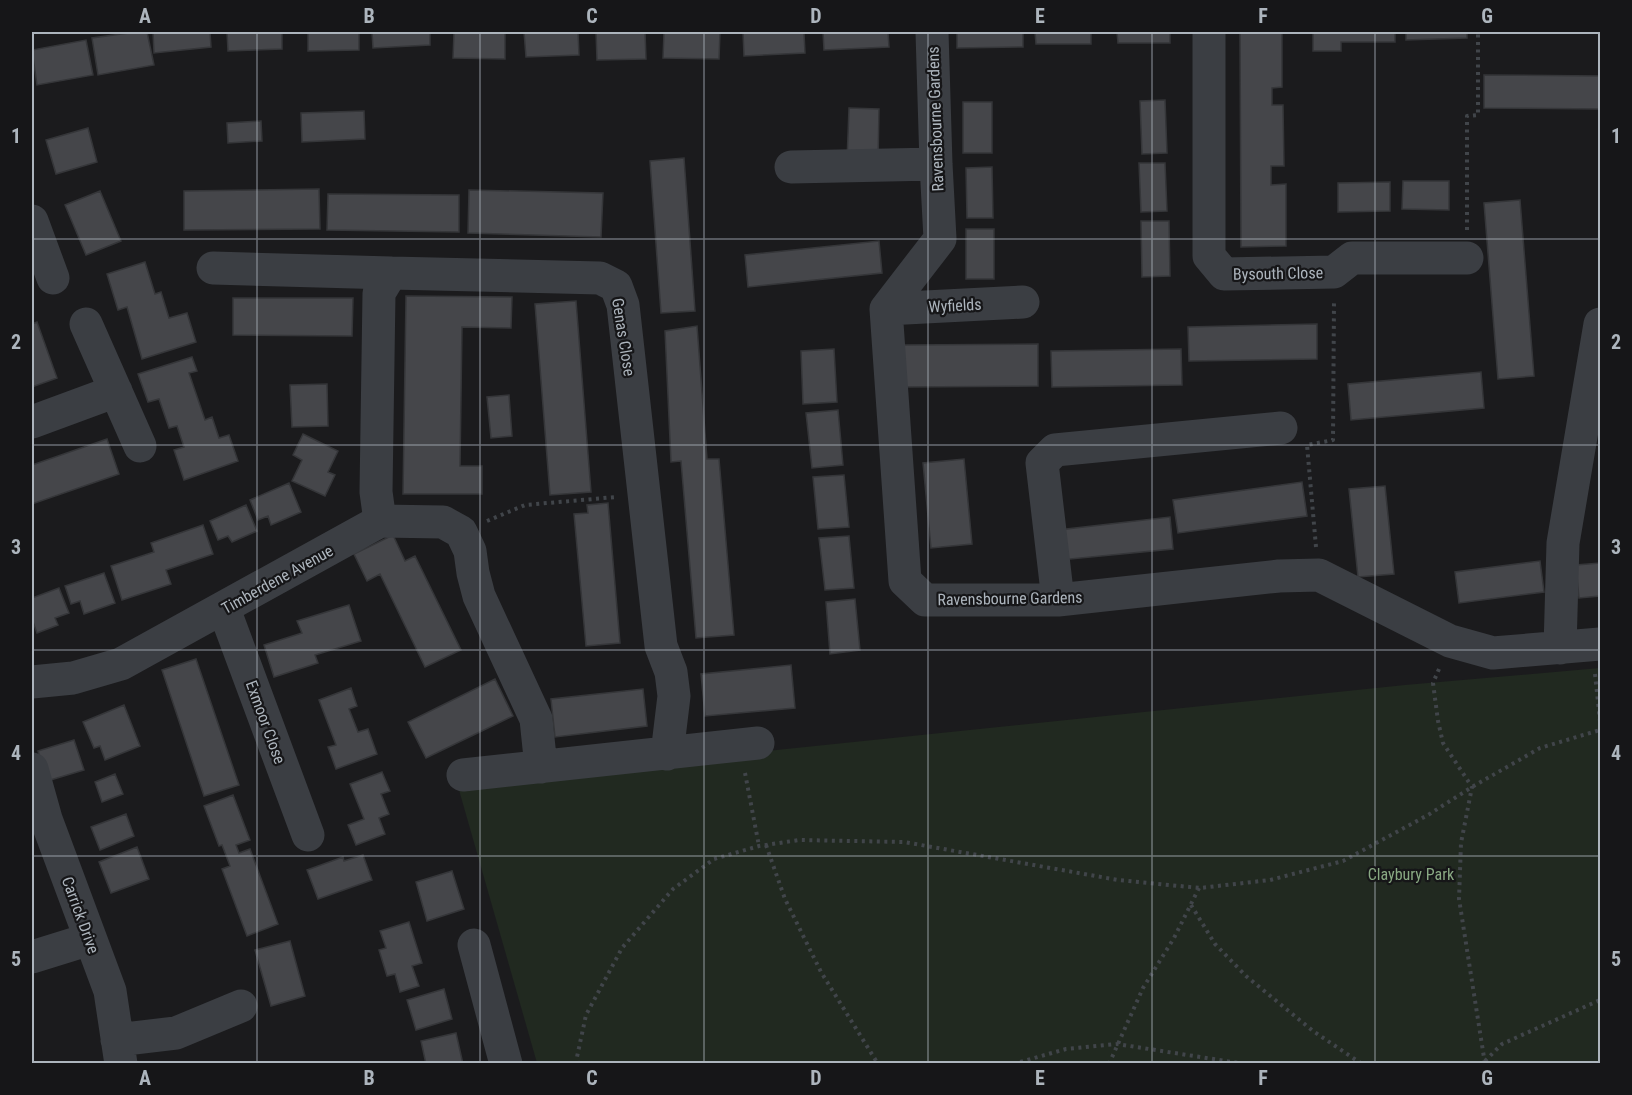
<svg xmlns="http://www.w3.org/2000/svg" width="1632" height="1095" viewBox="0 0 1632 1095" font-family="'Roboto Condensed',sans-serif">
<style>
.green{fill:#212920}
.building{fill:#45464a;stroke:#353639;stroke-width:1.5}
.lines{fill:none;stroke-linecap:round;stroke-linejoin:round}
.path{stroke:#41454a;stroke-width:4;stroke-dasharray:3 4.5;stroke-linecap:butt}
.minor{stroke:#3b3e43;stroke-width:33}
.grid{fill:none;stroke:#adb5bd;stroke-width:1.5;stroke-opacity:0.55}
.labels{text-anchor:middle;stroke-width:4.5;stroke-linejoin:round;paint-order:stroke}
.street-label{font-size:16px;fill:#adb5bd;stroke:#161618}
.park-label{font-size:16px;fill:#89a983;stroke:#161618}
.neatline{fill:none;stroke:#adb5bd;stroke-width:2}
.grid-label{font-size:20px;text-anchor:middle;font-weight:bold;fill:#adb5bd}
</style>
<rect width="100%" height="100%" fill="#1b1b1d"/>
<path class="green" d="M1600,668V1063H537L457,783L1405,685Z"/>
<path class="building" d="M136,32H147L154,65L98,75L92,38Z
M153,32H210L211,47L154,53Z
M227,32H282V49L228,51Z
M308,32H359V50L308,51Z
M372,32H430V45L373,48Z
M454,32H505V59L453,58Z
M524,32H578L579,55L526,57Z
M596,32H645L646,59L597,60Z
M664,32H720L719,59L663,58Z
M743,32H888L889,47L824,50L823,32L804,33L805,53L744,56Z
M957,32H1023V47L957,48Z
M1035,32H1091V44H1036Z
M1117,32H1170V43H1118Z
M1240,32H1282V87L1272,88V105H1283L1284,166H1271V185L1286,184V246L1241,247Z
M1313,32H1395V42H1341V51H1313Z
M1406,32H1467V38L1406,40Z
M86,40L93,75L37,85L32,50Z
M1484,75L1600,76V109L1484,108Z
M1165,100L1167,153L1142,154L1140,101Z
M963,102H992V153H963Z
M849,108L879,109L878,162L847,161Z
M364,111L365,139L302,142L301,113Z
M261,121L262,141L228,143L227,123Z
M88,128L97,162L56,174L46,140Z
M684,158L695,311L661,313L650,161Z
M1139,163H1165L1167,211L1141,212Z
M992,167L993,218H967L966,168Z
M1403,181H1449V210L1402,209Z
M1390,182V211L1338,212V183Z
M319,189L320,229L184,230V191Z
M469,190L603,193L601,237L468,233Z
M100,191L121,241L86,255L65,205Z
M328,194L459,195V232L327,230Z
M1520,200L1534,376L1498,379L1484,203Z
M1141,221H1169L1170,276L1142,277Z
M966,229H994V279H966Z
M879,241L882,273L748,287L745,255Z
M145,262L155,294L161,292L169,318L187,313L196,342L142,359L127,307L118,310L107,274Z
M406,296L512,297L511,328L462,327L460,466H482V494H403Z
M233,298H353L352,336L233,335Z
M576,301L591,492L550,495L535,304Z
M37,322L57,378L32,387V324Z
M1317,324V359L1189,361L1188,327Z
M697,326L707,459H719L734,635L696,638L681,461L671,462L665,331Z
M1038,344V386L903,387V345Z
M834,349L837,402L803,404L801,351Z
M1181,349L1182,385L1052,387L1051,351Z
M192,357L197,371L189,373L205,420L212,417L219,438L229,435L238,461L184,480L174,450L184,447L177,426L169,428L159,399L148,402L138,374Z
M1481,372L1484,408L1351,420L1348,384Z
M327,384L328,426L292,427L290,385Z
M509,395L512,436L491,438L487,397Z
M838,410L843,465L812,468L806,413Z
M303,434L338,451L328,472L335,475L325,496L292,481L302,460L293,455Z
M107,439L119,474L32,504V465Z
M964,459L972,544L931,548L923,463Z
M844,475L849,527L818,529L813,477Z
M1302,482L1307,516L1178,533L1173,500Z
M289,483L301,512L271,525L268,516L258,520L250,500Z
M1385,486L1394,574L1358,577L1349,489Z
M608,503L620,643L586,646L574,514L588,513L587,505Z
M246,505L257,531L232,542L228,536L218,540L210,521Z
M1170,517L1173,549L1060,560L1058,530Z
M203,525L213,554L166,570L171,584L122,600L111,566L154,552L151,543Z
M393,535L405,561L415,556L461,650L425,667L380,574L367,581L354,554Z
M849,536L854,588L825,590L819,538Z
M1540,561L1544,592L1459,603L1455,572Z
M1600,563V596L1579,598L1576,565Z
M104,573L115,603L84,614L80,601L71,604L65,586Z
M59,588L69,613L55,618L58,625L37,633L32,619V598Z
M855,599L860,650L830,654L826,602Z
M349,605L361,641L315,655L318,663L274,677L264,645L302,633L297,621Z
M196,659L239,785L204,796L162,670Z
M791,665L795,708L705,716L701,674Z
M495,679L513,716L426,758L408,722Z
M351,688L357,706L349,709L358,732L368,729L377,754L336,769L328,747L336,745L319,700Z
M643,689L647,726L555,737L551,699Z
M124,705L140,746L105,760L100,746L94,748L83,722Z
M74,740L84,770L47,781L38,751Z
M382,772L390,791L381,794L389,814L379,818L385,834L356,845L348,825L364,819L350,784Z
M115,774L123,794L102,802L95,782Z
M233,795L250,840L236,845L239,853L250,849L278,924L247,936L222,869L230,866L222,845L219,846L204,806Z
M126,814L134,836L100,850L91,827Z
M137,847L149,879L111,893L99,862Z
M363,855L372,880L318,899L307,870L343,857L344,861Z
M452,871L464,909L427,921L416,882Z
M409,922L422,963L412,966L419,986L400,992L395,974L387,976L379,950L386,948L380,931Z
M290,941L305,996L271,1006L255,950Z
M444,989L452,1019L416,1030L407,1000Z
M456,1033L463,1064H426L421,1041Z"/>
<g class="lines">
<path class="path" d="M1467,230V116L1478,115V32
M487,521L525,505L616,497
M1316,547L1307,445L1333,440L1334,301
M1439,669L1433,683L1438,721L1443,743L1472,787L1461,843L1459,899L1485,1064
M1595,674L1600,721
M745,773L759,846
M766,845L785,899L821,972L878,1064
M1191,905L1215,944L1246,976L1313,1031L1362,1064
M1485,1061L1502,1044L1600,1000
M578,1064L577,1057L586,1015L622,948L673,889L714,859L759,846L799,840L904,842L1118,880L1200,888L1270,880L1343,861L1428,815L1472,787L1540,748L1600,730
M1013,1064L1066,1049L1117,1044L1245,1064
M1109,1064L1143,988L1174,938L1199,888"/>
<path class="minor" d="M932,32L936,164L940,239L886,309L905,581L925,600H1058L1279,576L1319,575L1450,641L1493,653L1600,644
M1209,32V256L1224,274L1334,272L1352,258H1467
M791,167L936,164
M32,221L53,278
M213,268L391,273
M886,309L1023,302
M86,324L140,446
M32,422L116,391
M380,521L376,492L379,293L391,273L600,278L616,286L623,305L661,646L671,672L674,696L667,754
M1058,600L1042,463L1055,450L1281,428
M224,609L308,835
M1560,648L1563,543L1600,324
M32,682L73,678L121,664L380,521L443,522L461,532L470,551L473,573L479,596L536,719L541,767
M32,769L46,819L110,991L121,1064
M463,775L758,743
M474,945L506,1064
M32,957L90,939
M117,1040L176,1033L241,1006"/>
</g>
<path class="grid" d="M257,32V1064M480,32V1064M704,32V1064M928,32V1064M1152,32V1064M1375,32V1064M32,239H1600M32,445H1600M32,650H1600M32,856H1600"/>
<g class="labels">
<g class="street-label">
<text transform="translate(935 119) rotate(-92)" y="6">Ravensbourne Gardens</text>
<text transform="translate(1278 273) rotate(-1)" y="6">Bysouth Close</text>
<text transform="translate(955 305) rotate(-3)" y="6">Wyfields</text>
<text transform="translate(624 337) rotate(81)" y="6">Genas Close</text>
<text transform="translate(277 579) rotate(-29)" y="6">Timberdene Avenue</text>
<text transform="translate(1010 598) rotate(-1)" y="6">Ravensbourne Gardens</text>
<text transform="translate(266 722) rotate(70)" y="6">Exmoor Close</text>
<text transform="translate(81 915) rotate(70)" y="6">Carrick Drive</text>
</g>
<g class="park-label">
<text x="1411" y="880">Claybury Park</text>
</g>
</g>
<rect width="1632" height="1095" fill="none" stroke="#161618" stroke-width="66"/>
<rect x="33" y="33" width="1566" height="1029" class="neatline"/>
<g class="grid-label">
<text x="145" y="23">A</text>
<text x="369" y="23">B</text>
<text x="592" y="23">C</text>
<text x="816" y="23">D</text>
<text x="1040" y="23">E</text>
<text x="1263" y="23">F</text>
<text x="1487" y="23">G</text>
<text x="16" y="143">1</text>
<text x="1616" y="143">1</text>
<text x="16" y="349">2</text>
<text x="1616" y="349">2</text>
<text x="16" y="554">3</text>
<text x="1616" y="554">3</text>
<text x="16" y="760">4</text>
<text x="1616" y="760">4</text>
<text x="16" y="966">5</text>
<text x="1616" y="966">5</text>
<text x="145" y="1085">A</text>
<text x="369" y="1085">B</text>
<text x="592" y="1085">C</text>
<text x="816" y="1085">D</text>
<text x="1040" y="1085">E</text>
<text x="1263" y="1085">F</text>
<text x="1487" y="1085">G</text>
</g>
</svg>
